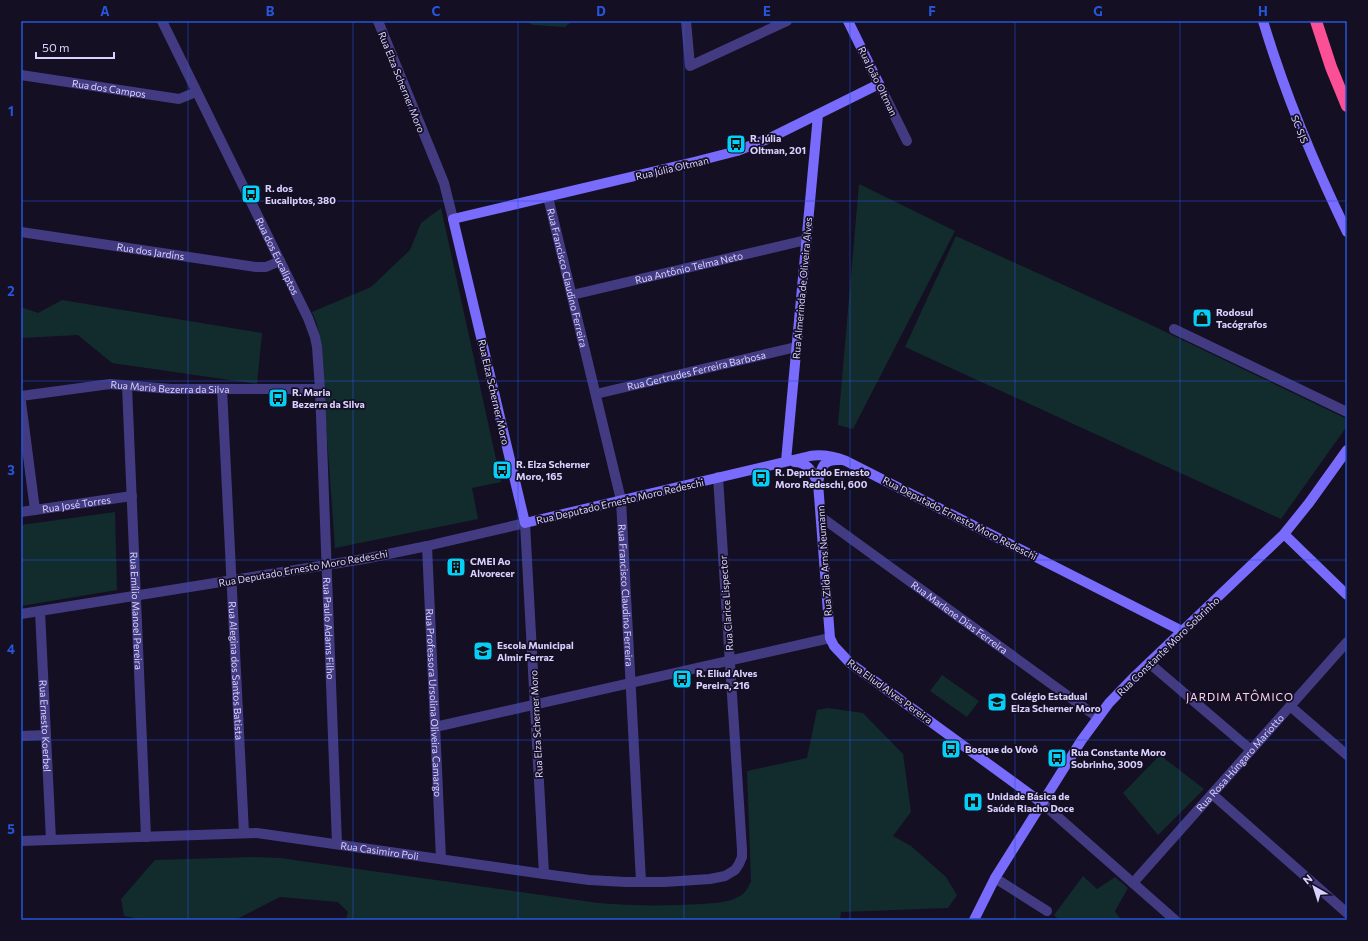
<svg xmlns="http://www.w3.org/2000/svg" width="1368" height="941" viewBox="0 0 1368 941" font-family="Commissioner,sans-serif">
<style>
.green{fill:#122c2d}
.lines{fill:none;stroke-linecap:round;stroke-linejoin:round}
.street{stroke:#423b81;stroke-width:10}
.secondary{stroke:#796bfc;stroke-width:10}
.highway{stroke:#fb5096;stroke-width:12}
.grid{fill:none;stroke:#2655da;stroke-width:1;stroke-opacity:0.55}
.labels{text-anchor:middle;stroke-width:3.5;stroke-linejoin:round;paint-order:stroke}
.street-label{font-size:10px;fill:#dad2fe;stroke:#140f23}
.poi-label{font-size:10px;font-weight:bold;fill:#dad2fe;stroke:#140f23;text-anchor:start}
.neighbourhood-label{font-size:11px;letter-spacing:1px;fill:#fed4ec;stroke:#140f23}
.neatline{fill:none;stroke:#2655da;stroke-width:1.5}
.grid-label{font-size:13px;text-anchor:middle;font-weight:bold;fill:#2655da}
</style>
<rect width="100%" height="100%" fill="#140f23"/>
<path class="green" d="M525,21H572L565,27L533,25Z
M859,184L955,231L853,429L838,425Z
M441,208L501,482L472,488L478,519L335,548L320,341L317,324L312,312L371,287L410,250L421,223Z
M956,236L1147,323L1347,419V426L1281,519L905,347Z
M62,300L262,333L257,384L112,363L78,335L21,338V307L38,313Z
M115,512L117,590L21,606V525Z
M942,675L979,701L967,717L930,691Z
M828,708L863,713L903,754L911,812L893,836L911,846L946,877L957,895L948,908L841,912L840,920H346L348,912L338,902L280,897L235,920H146L124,916L121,899L155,860L253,857L280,858L598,903C633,906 667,906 702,904C714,903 727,903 738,897C745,894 748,888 751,881L747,771L807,758L817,710Z
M1160,755L1204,789L1158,835L1123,793Z
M1083,876L1097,889L1115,877L1128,888L1115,911L1121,920H1059L1054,915Z"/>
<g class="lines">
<g class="street">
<path id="s1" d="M162,21L308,318L315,337L317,347L320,389L337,844"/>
<path d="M378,21L444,183L453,219"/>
<path d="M686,21L690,66L787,21"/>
<path id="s2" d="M21,75L179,99L196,92"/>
<path d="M879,84L907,141"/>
<path id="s3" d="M548,197L621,500L641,882"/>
<path id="s4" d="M21,232L256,267H266L280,261"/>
<path id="s5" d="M572,295L806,240"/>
<path d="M1174,329L1347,412"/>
<path id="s6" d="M127,386L146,837"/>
<path id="s7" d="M222,389L244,833"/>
<path id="s8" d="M596,394L796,347"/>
<path id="s9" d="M21,396L110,384L171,389H320"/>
<path d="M21,402L35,510"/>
<path id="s10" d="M21,512L132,496"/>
<path id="s11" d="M821,517L1097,717"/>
<path id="s12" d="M427,546L441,859"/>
<path id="s13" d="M40,611L51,840"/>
<path d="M21,614L364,559L427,546L525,523L544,874"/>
<path d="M1149,663L1251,750"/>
<path d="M1290,706L1347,755"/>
<path d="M435,727L830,638"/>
<path d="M21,736L46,735"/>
<path d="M1212,794L1347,913"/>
<path d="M1042,803L1175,920"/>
<path id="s14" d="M21,841L257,833L544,874L589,880L626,882H664L710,879L725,876L735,870L739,864L742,857V850L718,477"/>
<path d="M995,878L1047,911"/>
<path id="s15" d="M1133,883L1347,642"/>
</g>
<path class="secondary" d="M848,21L879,84L770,138L737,151L694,162L453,219L525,523L810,456C823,454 833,456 846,461L1182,631
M1263,21C1285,94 1314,164 1347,232
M840,460C822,459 821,468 818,483L830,638L834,646L850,663L1042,803
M786,461L818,115
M794,462C808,462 812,472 818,483
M1284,534L1347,595
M974,920L995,878L1081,741L1109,703L1135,676L1284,534L1309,503L1347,450"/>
<path class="highway" d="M1316,21L1331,67L1347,106"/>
</g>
<path class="grid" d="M188,21V920M353,21V920M518,21V920M684,21V920M850,21V920M1015,21V920M1180,21V920M21,201H1347M21,381H1347M21,560H1347M21,740H1347"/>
<defs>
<symbol id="bus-square" viewBox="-11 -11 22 22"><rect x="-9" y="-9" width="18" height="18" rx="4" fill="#05cef7" stroke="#140f23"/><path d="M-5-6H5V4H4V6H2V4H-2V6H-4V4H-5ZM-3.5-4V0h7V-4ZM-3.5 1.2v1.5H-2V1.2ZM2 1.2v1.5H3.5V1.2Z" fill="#111"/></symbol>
<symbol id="shop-square" viewBox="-11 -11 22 22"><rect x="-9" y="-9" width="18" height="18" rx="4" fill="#05cef7" stroke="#140f23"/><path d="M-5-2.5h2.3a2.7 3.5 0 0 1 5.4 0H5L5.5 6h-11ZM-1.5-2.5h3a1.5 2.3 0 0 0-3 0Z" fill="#111"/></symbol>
<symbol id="building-square" viewBox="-11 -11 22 22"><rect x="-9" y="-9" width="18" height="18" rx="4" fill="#05cef7" stroke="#140f23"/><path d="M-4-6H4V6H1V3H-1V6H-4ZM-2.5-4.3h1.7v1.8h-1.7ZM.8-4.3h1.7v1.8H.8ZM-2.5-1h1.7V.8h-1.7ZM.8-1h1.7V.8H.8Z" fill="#111"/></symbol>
<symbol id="school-square" viewBox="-11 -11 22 22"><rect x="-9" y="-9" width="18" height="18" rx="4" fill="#05cef7" stroke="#140f23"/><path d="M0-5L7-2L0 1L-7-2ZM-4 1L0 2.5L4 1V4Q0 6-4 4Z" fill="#111"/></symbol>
<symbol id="hospital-square" viewBox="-11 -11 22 22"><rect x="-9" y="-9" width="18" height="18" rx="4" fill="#05cef7" stroke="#140f23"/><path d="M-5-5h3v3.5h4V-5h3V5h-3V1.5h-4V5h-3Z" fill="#111"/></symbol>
</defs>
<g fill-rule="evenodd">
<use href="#bus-square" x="725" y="133" width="22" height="22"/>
<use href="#bus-square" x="240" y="183" width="22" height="22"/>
<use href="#shop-square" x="1191" y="307" width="22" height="22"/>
<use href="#bus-square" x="267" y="387" width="22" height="22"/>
<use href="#bus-square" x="491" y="459" width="22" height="22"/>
<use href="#bus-square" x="750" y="467" width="22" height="22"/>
<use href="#building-square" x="445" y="556" width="22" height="22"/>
<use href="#school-square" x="472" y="640" width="22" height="22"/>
<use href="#bus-square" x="671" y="668" width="22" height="22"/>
<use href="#school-square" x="986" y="691" width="22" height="22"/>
<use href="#bus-square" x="940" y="738" width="22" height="22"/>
<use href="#bus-square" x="1046" y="747" width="22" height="22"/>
<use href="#hospital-square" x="962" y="791" width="22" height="22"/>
</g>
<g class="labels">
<g class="street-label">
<text transform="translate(878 81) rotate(64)" y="4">Rua João Oltman</text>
<text transform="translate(402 82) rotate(68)" y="4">Rua Elza Scherner Moro</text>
<text dy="4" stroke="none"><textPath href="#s2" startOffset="89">Rua dos Campos</textPath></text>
<text transform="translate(1300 129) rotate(68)" y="4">SC SJS</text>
<text transform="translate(672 168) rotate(-13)" y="4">Rua Júlia Oltman</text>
<text dy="4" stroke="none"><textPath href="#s4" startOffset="131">Rua dos Jardins</textPath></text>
<text dy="4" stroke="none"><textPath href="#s1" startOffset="262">Rua dos Eucaliptos</textPath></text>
<text dy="4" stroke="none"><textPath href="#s5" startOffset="120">Rua Antônio Telma Neto</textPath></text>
<text dy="4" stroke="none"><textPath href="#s3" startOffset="83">Rua Francisco Claudino Ferreira</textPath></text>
<text transform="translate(802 288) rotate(-85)" y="4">Rua Almerinda de Oliveira Alves</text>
<text dy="4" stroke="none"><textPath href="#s8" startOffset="103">Rua Gertrudes Ferreira Barbosa</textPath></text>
<text dy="4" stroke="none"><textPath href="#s9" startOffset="150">Rua Maria Bezerra da Silva</textPath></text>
<text transform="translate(494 392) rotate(77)" y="4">Rua Elza Scherner Moro</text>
<text transform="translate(620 501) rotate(-13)" y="4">Rua Deputado Ernesto Moro Redeschi</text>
<text dy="4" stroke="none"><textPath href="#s10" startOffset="56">Rua José Torres</textPath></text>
<text transform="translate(960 518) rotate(27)" y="4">Rua Deputado Ernesto Moro Redeschi</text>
<text transform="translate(824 561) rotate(-94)" y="4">Rua Zilda Arns Neumann</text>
<text transform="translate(303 568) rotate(-10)" y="4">Rua Deputado Ernesto Moro Redeschi</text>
<text dy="4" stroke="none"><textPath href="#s3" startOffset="407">Rua Francisco Claudino Ferreira</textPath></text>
<text transform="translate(726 603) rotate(-94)" y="4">Rua Clarice Lispector</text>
<text dy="4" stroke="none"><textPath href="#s6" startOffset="225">Rua Emílio Manoel Pereira</textPath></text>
<text dy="4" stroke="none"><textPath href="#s11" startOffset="171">Rua Marlene Dias Ferreira</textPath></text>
<text dy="4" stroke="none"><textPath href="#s1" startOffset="643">Rua Paulo Adams Filho</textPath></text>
<text transform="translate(1168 646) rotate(-44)" y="4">Rua Constante Moro Sobrinho</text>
<text dy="4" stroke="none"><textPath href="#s7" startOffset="282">Rua Alegina dos Santos Batista</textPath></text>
<text transform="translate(890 691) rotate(36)" y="4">Rua Eliud Alves Pereira</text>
<text dy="4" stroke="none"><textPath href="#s12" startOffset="157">Rua Professora Ursolina Oliveira Camargo</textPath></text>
<text transform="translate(536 724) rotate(-93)" y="4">Rua Elza Scherner Moro</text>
<text dy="4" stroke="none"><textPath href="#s13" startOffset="115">Rua Ernesto Koerbel</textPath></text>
<text dy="4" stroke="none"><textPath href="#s15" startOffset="161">Rua Rosa Húngaro Mariotto</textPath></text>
<text dy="4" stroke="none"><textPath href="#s14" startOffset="360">Rua Casimiro Poli</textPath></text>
</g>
<g class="poi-label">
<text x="750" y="142">R. Júlia<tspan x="750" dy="12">Oltman, 201</tspan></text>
<text x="265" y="192">R. dos<tspan x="265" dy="12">Eucaliptos, 380</tspan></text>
<text x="1216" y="316">Rodosul<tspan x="1216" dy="12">Tacógrafos</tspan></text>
<text x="292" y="396">R. Maria<tspan x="292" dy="12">Bezerra da Silva</tspan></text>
<text x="516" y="468">R. Elza Scherner<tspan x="516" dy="12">Moro, 165</tspan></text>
<text x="775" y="476">R. Deputado Ernesto<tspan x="775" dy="12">Moro Redeschi, 600</tspan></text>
<text x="470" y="565">CMEI Ao<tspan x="470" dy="12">Alvorecer</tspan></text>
<text x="497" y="649">Escola Municipal<tspan x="497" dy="12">Almir Ferraz</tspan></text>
<text x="696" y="677">R. Eliud Alves<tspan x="696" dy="12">Pereira, 216</tspan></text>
<text x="1011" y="700">Colégio Estadual<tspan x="1011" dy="12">Elza Scherner Moro</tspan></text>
<text x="965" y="753">Bosque do Vovô</text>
<text x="1071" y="756">Rua Constante Moro<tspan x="1071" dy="12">Sobrinho, 3009</tspan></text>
<text x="987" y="800">Unidade Básica de<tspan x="987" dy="12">Saúde Riacho Doce</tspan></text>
</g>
<g class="neighbourhood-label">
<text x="1240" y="701">JARDIM ATÔMICO</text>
</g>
</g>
<rect width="1368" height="941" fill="none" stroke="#140f23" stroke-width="44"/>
<g transform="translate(1314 887) rotate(321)" stroke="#140f23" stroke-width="3" paint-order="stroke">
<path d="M0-3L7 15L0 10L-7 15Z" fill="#dad2fe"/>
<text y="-6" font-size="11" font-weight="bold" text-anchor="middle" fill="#dad2fe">N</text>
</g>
<path d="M36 52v6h78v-6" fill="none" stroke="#dad2fe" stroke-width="2"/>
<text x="42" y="52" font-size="12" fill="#dad2fe" stroke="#140f23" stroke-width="3" paint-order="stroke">50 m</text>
<rect x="22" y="22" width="1324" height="897" class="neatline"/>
<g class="grid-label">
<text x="105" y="16">A</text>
<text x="270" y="16">B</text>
<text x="436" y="16">C</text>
<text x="601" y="16">D</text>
<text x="767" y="16">E</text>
<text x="932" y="16">F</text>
<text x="1098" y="16">G</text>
<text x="1263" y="16">H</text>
<text x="11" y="116">1</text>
<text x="11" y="296">2</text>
<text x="11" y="475">3</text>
<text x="11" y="654">4</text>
<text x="11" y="834">5</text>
</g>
</svg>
